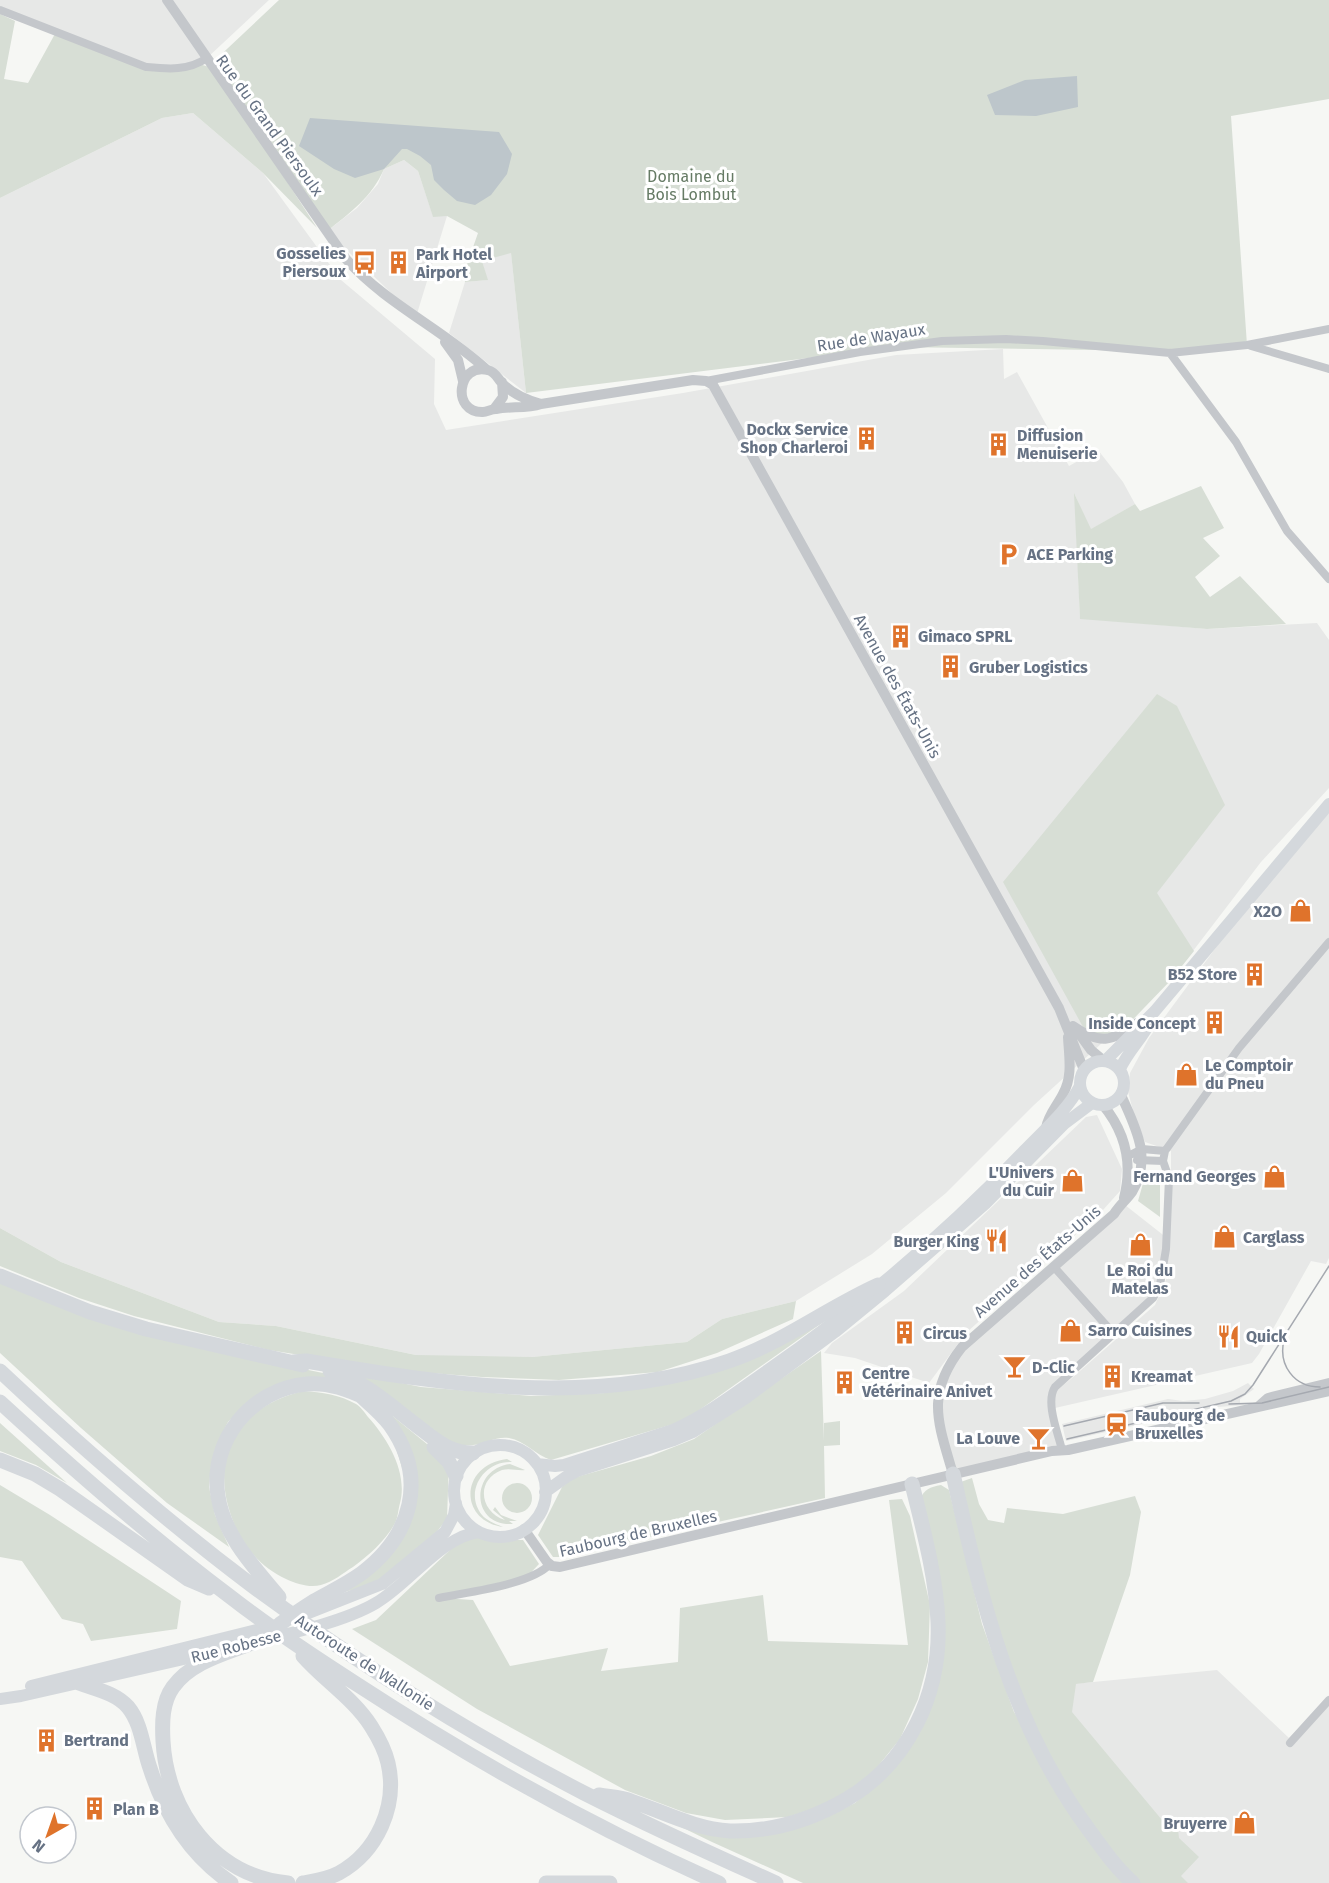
<svg xmlns="http://www.w3.org/2000/svg" width="1329" height="1883" viewBox="0 0 1329 1883" font-family="'Fira Sans',sans-serif">
<style>
.built{fill:#e7e8e7}
.green{fill:#d7ded5}
.water{fill:#bdc6cb}
.lines{fill:none;stroke-linecap:round;stroke-linejoin:round}
.minor{stroke:#c4c7cb;stroke-width:8}
.tertiary{stroke:#c4c7cb;stroke-width:10}
.primary{stroke:#d4d8dc;stroke-width:12}
.motorway{stroke:#d4d8dc;stroke-width:15}
.tram{stroke:#a5a9b0;stroke-width:1.5}
.labels{text-anchor:middle;stroke-width:6;stroke-linejoin:round;paint-order:stroke}
.street-label{font-size:16px;fill:#667284;stroke:#fff}
.park-label{font-size:16px;fill:#667b65;stroke:#fff}
.poi-label{font-size:16px;font-weight:bold;fill:#667284;stroke:#fff;text-anchor:start}
</style>
<rect width="100%" height="100%" fill="#f6f7f4"/>
<path class="built" d="M0,0H269L207,58L199,64L146,67L0,10Z
M193,113L263,173L341,280L435,359L434,404L446,430L683,393L896,355L1003,349L1004,379L1017,372L1069,466L1098,450L1123,482L1135,504L1090,530L1075,495L1080,618L1207,629L1317,623L1329,640V788L1261,862L1170,981L1034,1105L946,1193L872,1254L796,1301L722,1319L687,1342L532,1357L421,1356L276,1326L219,1322L61,1262L0,1228V198L162,118Z
M404,160L418,171L433,216H447L416,317L327,231L357,208L378,184L384,169Z
M511,252L526,393L449,333L465,282L487,280L482,261Z
M1329,804V1258L1326,1264L1311,1261L1259,1354L1252,1363L1055,1408L1061,1451L958,1475L940,1428L942,1381L975,1331L1125,1205L1167,1238L1161,1279L1145,1305L1064,1385L1155,1305L1166,1280L1171,1215V1151L1145,1142L1137,1125L1128,1092L1130,1073L1149,1038L1226,934Z
M1097,1115L1122,1169L1120,1191L1103,1210L966,1333L929,1383L855,1358L824,1353L832,1343L904,1291L1086,1117Z
M1248,1383L1254,1389L1240,1399V1403H1249L1246,1405L1217,1407L1066,1441L1062,1424L1168,1399L1183,1401L1205,1399L1233,1391Z
M1217,1670L1289,1738L1329,1700V1883H1133L1012,1690Z"/>
<path class="green" d="M279,0H1329V99L1231,116L1247,345L1160,351L897,347L526,393L511,253L482,261L488,280L465,282L464,273L478,233L447,216L433,217L418,171L404,160L384,169C372,197 350,213 327,231L229,92L317,228L263,173L193,113L162,118L0,198V14L15,21L4,79L28,83L56,32L146,67L199,64L213,68L211,64Z
M1201,486L1224,528L1203,538L1220,556L1195,577L1210,597L1240,576L1286,624L1207,629L1080,619L1074,493L1091,529L1135,504L1140,511Z
M1157,694L1177,706L1225,805L1157,893L1194,951L1170,981L1118,1035L1088,1036L1003,882Z
M1151,1170L1160,1173V1217L1138,1201L1146,1173Z
M0,1228L61,1262L219,1322L276,1326L416,1355L532,1357L687,1342L722,1319L796,1301L793,1319L717,1353L658,1372L559,1380L482,1377L392,1370L269,1350L134,1316L79,1298L0,1266Z
M0,1280L284,1365L323,1373L350,1384L320,1378L244,1405L228,1422L218,1442L211,1466L209,1487L215,1515L229,1547L167,1503L81,1428L0,1353Z
M826,1320L684,1421L551,1460C536,1455 525,1441 509,1438C496,1436 485,1444 473,1445C467,1446 460,1445 454,1445L337,1370L421,1387L531,1396L605,1393L687,1377Z
M821,1351L824,1441V1423L840,1421V1445L824,1446L825,1498L561,1557H553L538,1535L562,1487L573,1478L651,1456L694,1439Z
M303,1391C322,1392 340,1395 356,1404C361,1407 365,1413 368,1417C388,1439 408,1473 400,1503C398,1510 398,1519 394,1525C384,1542 369,1555 353,1567C343,1573 333,1582 321,1585C310,1588 297,1584 286,1579C261,1567 243,1547 233,1521C208,1456 237,1407 303,1391Z
M384,1409L449,1462L447,1519L418,1555L382,1584L343,1592L376,1560L411,1497Z
M0,1423L67,1483L36,1465L0,1451Z
M507,1459L512,1462C485,1460 463,1491 482,1515C487,1521 496,1524 503,1527C458,1520 460,1465 507,1459Z
M510,1464L525,1470C518,1471 510,1468 502,1470C475,1480 480,1512 505,1520L493,1510L495,1507L501,1515L517,1521H509L513,1524C470,1527 470,1469 510,1464Z
M972,1478L979,1504L988,1520L1004,1523L1007,1508L1063,1514L1135,1496L1141,1512L1130,1575L1093,1682L1076,1684L1072,1712L1162,1820L1177,1821L1179,1838L1199,1857L1181,1876L1188,1883H1135L1061,1790L1012,1690L955,1484Z
M502 1498a15 15 0 1 1 30 0a15 15 0 1 1-30 0Z
M0,1485L50,1515L181,1601L177,1629L91,1641L83,1624L62,1619L22,1561L0,1557Z
M941,1485L949,1490L982,1624L1014,1712L1127,1883H803L712,1842L677,1825L722,1834L820,1820L855,1803L890,1773L940,1667L920,1500C924,1489 930,1487 941,1485Z
M902,1499L910,1516L930,1605L928,1662L918,1699L900,1739L870,1776L830,1803L788,1817L725,1820L686,1813L625,1790L477,1709L352,1629L376,1620L468,1533L490,1540H523L539,1564L524,1580L442,1598L473,1600L510,1666L608,1648L601,1671L678,1662L680,1608L763,1595L768,1641L908,1645L889,1500Z"/>
<path class="water" d="M1077,76L1078,107L1036,116L995,115L987,95L1025,80Z
M310,118L499,132L512,154L507,174L491,195L475,205L457,201L444,190L434,180L431,165L420,156L407,149H402L384,169L355,178L334,169L299,146Z"/>
<g class="lines">
<path class="minor" d="M0,10L146,67C168,69 188,71 207,58
M1251,346L1329,369
M1170,353L1236,442L1287,531L1329,579
M706,381L860,352L942,341L1006,339L1043,341L1170,353L1247,345L1329,329
M1128,1156L1142,1149L1165,1151
M1137,1160L1163,1161
M1054,1267L1114,1334
M1062,1450C1058,1433 1045,1402 1055,1387L1153,1298L1160,1285L1166,1249L1169,1178L1163,1161L1165,1151L1239,1048L1329,942
M439,1598C467,1592 531,1585 550,1564
M1290,1743L1329,1700"/>
<path class="tertiary" d="M167,0L346,259C386,304 444,330 487,370
M445,342L458,360L463,381
M541,404C527,400 511,393 501,382C497,377 495,372 488,370C457,362 451,413 483,412C487,412 491,409 496,409C511,406 526,409 541,404L693,380L706,381L713,385L1059,1008L1084,1070
M494,409L503,397L502,382
M1073,1026C1100,1045 1111,1042 1137,1023
M1078,1032L1091,1050L1103,1060
M1103,1105C1126,1133 1133,1163 1124,1198
M1046,1128C1048,1115 1057,1106 1063,1094C1073,1076 1069,1057 1068,1037
M1259,1406L1268,1398L1329,1383
M953,1474C938,1422 925,1394 962,1347L1114,1214C1119,1206 1127,1199 1132,1192C1153,1158 1135,1127 1121,1095
M524,1529L547,1562L552,1566L560,1567L1052,1451L1068,1450L1329,1391"/>
<path class="primary" d="M1080 1083a22 22 0 1 1 44 0a22 22 0 1 1-44 0Z
M1105,1061L1155,1011L1329,804
M1120,1069C1128,1051 1143,1038 1151,1020
M454 1491a46 46 0 1 1 92 0a46 46 0 1 1-92 0Z
M537,1464L555,1466L564,1465L673,1430C707,1415 738,1391 768,1370C860,1306 947,1232 1024,1151C1043,1131 1067,1111 1080,1086
M545,1492L566,1477L577,1471L674,1440L693,1432L746,1398L835,1332L885,1291L985,1204L1064,1124L1092,1103
M296,1618L382,1584L445,1532L454,1515L456,1503
M245,1644C283,1635 342,1623 376,1603C409,1584 442,1536 479,1532
M31,1686L277,1625
M0,1699L21,1696L219,1651"/>
<path class="motorway" d="M0,1276L90,1312L146,1329L303,1365
M293,1362L306,1361C444,1384 593,1408 729,1361C782,1343 827,1308 878,1285
M0,1371C81,1447 165,1520 254,1587C356,1662 472,1735 584,1793C647,1825 711,1854 776,1883
M330,1371C363,1380 390,1405 416,1425C434,1439 449,1453 473,1453
M0,1402C73,1469 148,1535 228,1595C269,1627 314,1657 358,1685C473,1760 593,1827 719,1883
M434,1447L449,1462L456,1476
M0,1460L35,1474L60,1489L188,1579L209,1588
M953,1474C981,1600 1011,1725 1089,1830C1102,1848 1116,1868 1133,1883
M279,1597C254,1567 224,1536 218,1496C209,1441 251,1389 307,1384C329,1382 349,1390 368,1399
M280,1624C291,1616 303,1608 314,1601C330,1592 347,1584 362,1573C412,1535 428,1478 390,1425C382,1414 371,1405 361,1396
M252,1643C224,1654 191,1662 173,1687C162,1702 162,1723 163,1741C167,1812 215,1876 288,1883
M303,1656C324,1680 354,1699 371,1726C378,1737 385,1750 388,1763C398,1806 377,1852 339,1873C328,1879 315,1881 303,1883
M79,1683C95,1689 116,1693 128,1707C142,1724 143,1749 150,1768C165,1815 190,1855 231,1883
M599,1795C610,1797 621,1797 631,1801C664,1812 695,1829 730,1831C772,1832 811,1820 847,1799C909,1762 941,1693 938,1622C936,1575 923,1529 912,1484
M546,1883H610"/>
<path class="tram" d="M1284,1340C1278,1365 1294,1387 1320,1387
M1229,1404L1262,1403L1329,1387
M1064,1426L1163,1403H1199
M1067,1439L1231,1401L1245,1394L1253,1385L1329,1266"/>
</g>
<defs>
<symbol id="bus-bare" viewBox="-9 -9 18 18"><path d="M-5-6H5V4H4V6H2V4H-2V6H-4V4H-5ZM-3.5-4V0h7V-4ZM-3.5 1.2v1.5H-2V1.2ZM2 1.2v1.5H3.5V1.2Z" fill="#df732b" stroke="#fff" stroke-width="2.5" paint-order="stroke"/></symbol>
<symbol id="building-bare" viewBox="-9 -9 18 18"><path d="M-4-6H4V6H1V3H-1V6H-4ZM-2.5-4.3h1.7v1.8h-1.7ZM.8-4.3h1.7v1.8H.8ZM-2.5-1h1.7V.8h-1.7ZM.8-1h1.7V.8H.8Z" fill="#df732b" stroke="#fff" stroke-width="2.5" paint-order="stroke"/></symbol>
<symbol id="parking-bare" viewBox="-9 -9 18 18"><path d="M-3.5-5.5H1a3.5 3.5 0 0 1 0 7H-1V5.5H-3.5ZM-1-3.4V-.6H.8a1.4 1.4 0 0 0 0-2.8Z" fill="#df732b" stroke="#fff" stroke-width="2.5" paint-order="stroke"/></symbol>
<symbol id="shop-bare" viewBox="-9 -9 18 18"><path d="M-5-2.5h2.3a2.7 3.5 0 0 1 5.4 0H5L5.5 6h-11ZM-1.5-2.5h3a1.5 2.3 0 0 0-3 0Z" fill="#df732b" stroke="#fff" stroke-width="2.5" paint-order="stroke"/></symbol>
<symbol id="restaurant-bare" viewBox="-9 -9 18 18"><path d="M-5-6h1v4h1v-4h1v4h1v-4h1v5L-1.5 .5V6h-2V.5L-5-1ZM5-6V6H3V1.5H1.5Q1.5-4 5-6Z" fill="#df732b" stroke="#fff" stroke-width="2.5" paint-order="stroke"/></symbol>
<symbol id="bar-bare" viewBox="-9 -9 18 18"><path d="M-6-5H6L.8 .8V4.5H3.5V6h-7V4.5H-.8V.8Z" fill="#df732b" stroke="#fff" stroke-width="2.5" paint-order="stroke"/></symbol>
<symbol id="station-bare" viewBox="-9 -9 18 18"><path d="M-3-6H3Q5-6 5-4V2Q5 4 3 4L4.5 6H3L1.5 4h-3L-3 6H-4.5L-3 4Q-5 4-5 2V-4Q-5-6-3-6ZM-3.5-4v3h7v-3ZM-3.5 1v1.5H-2V1ZM2 1v1.5H3.5V1Z" fill="#df732b" stroke="#fff" stroke-width="2.5" paint-order="stroke"/></symbol>
</defs>
<g fill-rule="evenodd">
<use href="#bus-bare" x="348" y="246" width="33" height="33"/>
<use href="#building-bare" x="382" y="246" width="33" height="33"/>
<use href="#building-bare" x="850" y="422" width="33" height="33"/>
<use href="#building-bare" x="982" y="428" width="33" height="33"/>
<use href="#parking-bare" x="992" y="538" width="33" height="33"/>
<use href="#building-bare" x="884" y="620" width="33" height="33"/>
<use href="#building-bare" x="934" y="650" width="33" height="33"/>
<use href="#shop-bare" x="1284" y="894" width="33" height="33"/>
<use href="#building-bare" x="1238" y="958" width="33" height="33"/>
<use href="#building-bare" x="1198" y="1006" width="33" height="33"/>
<use href="#shop-bare" x="1170" y="1058" width="33" height="33"/>
<use href="#shop-bare" x="1258" y="1160" width="33" height="33"/>
<use href="#shop-bare" x="1056" y="1164" width="33" height="33"/>
<use href="#shop-bare" x="1208" y="1220" width="33" height="33"/>
<use href="#restaurant-bare" x="980" y="1224" width="33" height="33"/>
<use href="#shop-bare" x="1124" y="1228" width="33" height="33"/>
<use href="#shop-bare" x="1054" y="1314" width="33" height="33"/>
<use href="#building-bare" x="888" y="1316" width="33" height="33"/>
<use href="#restaurant-bare" x="1212" y="1320" width="33" height="33"/>
<use href="#bar-bare" x="998" y="1350" width="33" height="33"/>
<use href="#building-bare" x="1096" y="1360" width="33" height="33"/>
<use href="#building-bare" x="828" y="1366" width="33" height="33"/>
<use href="#station-bare" x="1100" y="1408" width="33" height="33"/>
<use href="#bar-bare" x="1022" y="1422" width="33" height="33"/>
<use href="#building-bare" x="30" y="1724" width="33" height="33"/>
<use href="#building-bare" x="78" y="1792" width="33" height="33"/>
<use href="#shop-bare" x="1228" y="1806" width="33" height="33"/>
</g>
<g class="labels">
<g class="street-label">
<text transform="translate(270 125) rotate(54)" y="6">Rue du Grand Piersoulx</text>
<text transform="translate(871 337) rotate(-9)" y="6">Rue de Wayaux</text>
<text transform="translate(898 686) rotate(61)" y="6">Avenue des États-Unis</text>
<text transform="translate(1037 1261) rotate(-41)" y="6">Avenue des États-Unis</text>
<text transform="translate(638 1533) rotate(-13)" y="6">Faubourg de Bruxelles</text>
<text transform="translate(236 1646) rotate(-14)" y="6">Rue Robesse</text>
<text transform="translate(365 1662) rotate(33)" y="6">Autoroute de Wallonie</text>
</g>
<g class="park-label">
<text x="691" y="182">Domaine du<tspan x="691" dy="18">Bois Lombut</tspan></text>
</g>
<g class="poi-label">
<text x="346" y="259" text-anchor="end">Gosselies<tspan x="346" dy="18">Piersoux</tspan></text>
<text x="416" y="260">Park Hotel<tspan x="416" dy="18">Airport</tspan></text>
<text x="848" y="435" text-anchor="end">Dockx Service<tspan x="848" dy="18">Shop Charleroi</tspan></text>
<text x="1017" y="441">Diffusion<tspan x="1017" dy="18">Menuiserie</tspan></text>
<text x="1027" y="560">ACE Parking</text>
<text x="918" y="642">Gimaco SPRL</text>
<text x="969" y="673">Gruber Logistics</text>
<text x="1282" y="917" text-anchor="end">X2O</text>
<text x="1237" y="980" text-anchor="end">B52 Store</text>
<text x="1196" y="1029" text-anchor="end">Inside Concept</text>
<text x="1205" y="1071">Le Comptoir<tspan x="1205" dy="18">du Pneu</tspan></text>
<text x="1054" y="1178" text-anchor="end">L'Univers<tspan x="1054" dy="18">du Cuir</tspan></text>
<text x="1256" y="1182" text-anchor="end">Fernand Georges</text>
<text x="1243" y="1243">Carglass</text>
<text x="979" y="1247" text-anchor="end">Burger King</text>
<text x="1140" y="1276" text-anchor="middle">Le Roi du<tspan x="1140" dy="18">Matelas</tspan></text>
<text x="1088" y="1336">Sarro Cuisines</text>
<text x="923" y="1339">Circus</text>
<text x="1246" y="1342">Quick</text>
<text x="1032" y="1373">D-Clic</text>
<text x="862" y="1379">Centre<tspan x="862" dy="18">Vétérinaire Anivet</tspan></text>
<text x="1131" y="1382">Kreamat</text>
<text x="1135" y="1421">Faubourg de<tspan x="1135" dy="18">Bruxelles</tspan></text>
<text x="1020" y="1444" text-anchor="end">La Louve</text>
<text x="64" y="1746">Bertrand</text>
<text x="113" y="1815">Plan B</text>
<text x="1227" y="1829" text-anchor="end">Bruyerre</text>
</g>
</g>
<g transform="translate(48 1835) rotate(220)"><circle r="28" fill="#ffffff" stroke="#c2c7ce" stroke-width="1.5"/>
<path d="M0-4.5L10 22L0 15L-10 22Z" fill="#df732b"/>
<text y="-9" font-size="16" font-weight="bold" text-anchor="middle" fill="#667284">N</text>
</g>
</svg>
